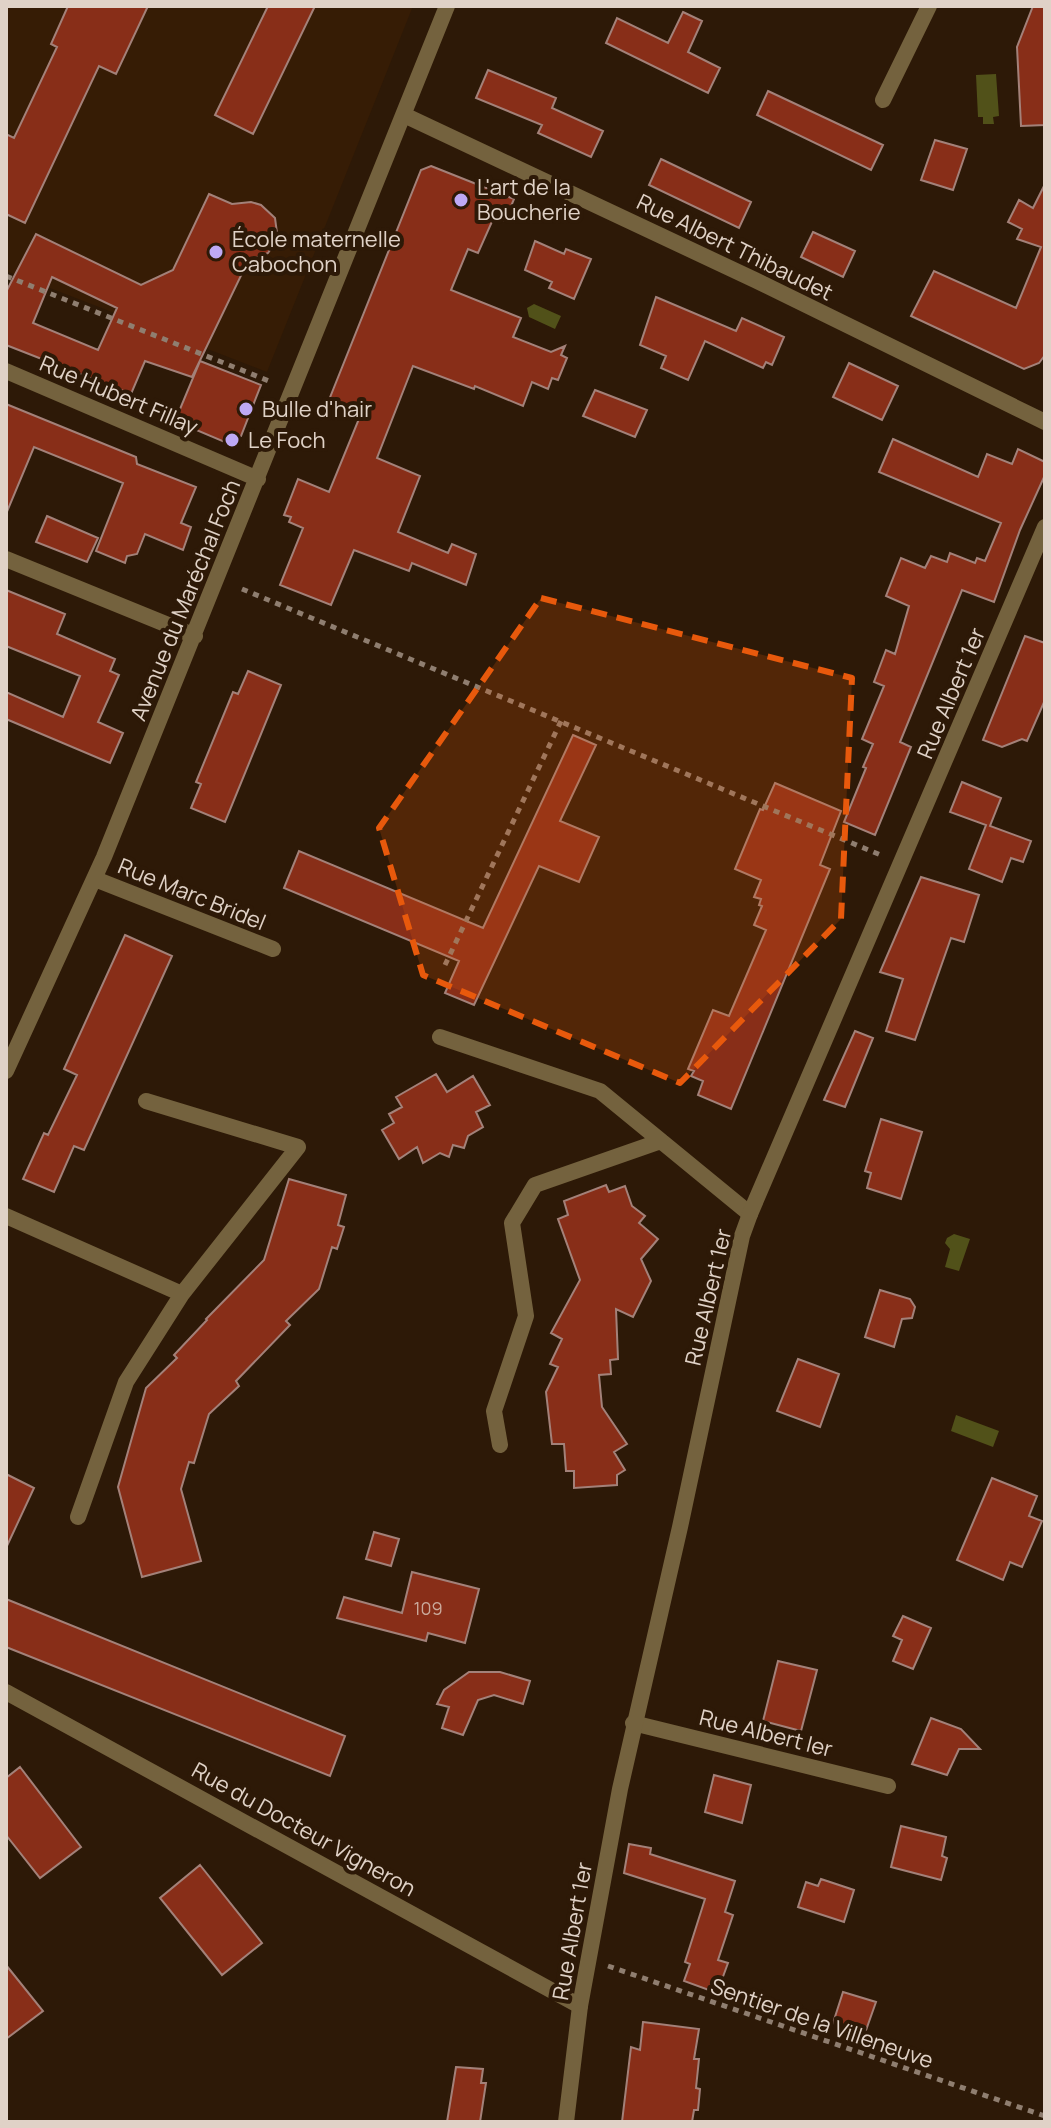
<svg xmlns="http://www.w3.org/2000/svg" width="1051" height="2128" viewBox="0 0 1051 2128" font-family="Manrope,sans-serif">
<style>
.built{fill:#361c05}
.water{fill:#515119}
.building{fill:#882e18;stroke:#a38179;stroke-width:2;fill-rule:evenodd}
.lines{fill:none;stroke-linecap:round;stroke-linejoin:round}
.path{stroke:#8f7e70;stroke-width:5;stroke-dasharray:6 6;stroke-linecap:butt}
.minor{stroke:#74623e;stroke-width:16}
.tertiary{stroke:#74623e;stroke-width:16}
.marked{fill:#e8590c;fill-opacity:0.2;stroke:#e8590c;stroke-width:6;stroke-dasharray:16 10;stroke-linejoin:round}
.poi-dot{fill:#bea9f5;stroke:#2d1907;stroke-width:3}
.labels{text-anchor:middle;stroke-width:8;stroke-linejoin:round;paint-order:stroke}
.number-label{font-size:18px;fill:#caa99b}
.poi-label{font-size:22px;fill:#e0d2c7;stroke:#2d1907;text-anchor:start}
.street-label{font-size:22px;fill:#e0d2c7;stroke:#2d1907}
</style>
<rect width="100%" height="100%" fill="#2d1907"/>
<path class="built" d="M6,6H413L267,372L6,271Z"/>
<path class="water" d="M996,74L999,116L993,117L994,124H983V117H978L976,75Z
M534,304L561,316L555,329L529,317L527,308Z
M954,1234L970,1239L959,1271L945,1267L950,1249L945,1243L947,1238Z
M956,1415L999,1431L993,1447L951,1431Z"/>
<path class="building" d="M68,6H148L116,74L99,66L25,223L6,214V134L14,138L57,47L51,44Z
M268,6H315L253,134L215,115Z
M1033,6H1045V125L1021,126L1017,47Z
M683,12L702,21L688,52L720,68L708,93L606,43L617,18L668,43Z
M488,70L556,98L552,108L603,131L591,157L538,133L542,125L476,98Z
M768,91L883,145L871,170L757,115Z
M935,140L967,149L953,190L921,180Z
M661,159L751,202L739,228L649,185Z
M431,166L514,199L505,221L494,217L478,253L468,249L451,290L521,318L513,337L551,352L565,346L561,355L567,358L558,380L552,378L548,389L532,382L523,406L475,386L474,389L413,366L377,458L420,476L398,532L448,553L452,544L476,554L466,585L412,563L409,571L354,550L331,605L280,585L303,528L289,522L291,517L284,515L298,479L329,492L361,414L329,400L421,170Z
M1045,184V355L1039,363L1024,369L911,316L934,271L1016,308L1041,247L1017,239L1022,229L1008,222L1019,200L1033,208Z
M209,194L232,204L251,202L261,205L275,218L277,233L274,244L268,253L248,261L192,377L145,361L131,394L6,345V292L36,234L141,285L173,270ZM52,277L117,308L98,350L33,323Z
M813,232L855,251L843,277L801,257Z
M535,241L564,254L566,249L591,259L574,299L549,288L552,282L525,270Z
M656,297L736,331L742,318L784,337L772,365L766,362L763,368L705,341L688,380L661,368L666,356L640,345Z
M200,361L261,385L241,436L227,443L175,421Z
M849,363L898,386L882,420L833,397Z
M595,390L647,410L635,437L583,416Z
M6,404L136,457L137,464L196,487L181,523L191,527L183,550L145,534L137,554L127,556L125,563L96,551L123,483L34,447L6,514Z
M893,439L978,477L987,454L1012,464L1018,449L1045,462V475L1020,530L994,602L962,590L900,742L911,747L875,835L844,822L866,768L863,767L873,744L862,739L884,686L874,682L886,650L895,654L909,606L886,596L901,558L925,568L931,556L947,562L950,553L975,563L977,558L985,561L1001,523L879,472Z
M47,516L98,538L87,562L36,542Z
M6,590L65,614L57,634L115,659L110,671L119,675L98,722L123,733L110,763L6,719V692L63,717L80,676L6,646Z
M1025,636L1045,643V700L1027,741L1022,739L1002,747L983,740Z
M248,671L281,685L225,822L191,808L201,784L196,782L233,692L238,694Z
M573,735L596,745L560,821L599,837L579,882L539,866L474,1005L445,993L459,961L284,888L299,851L483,928Z
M962,782L1001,798L990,826L1031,841L1023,862L1011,858L1002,882L969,869L986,825L950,812Z
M775,783L841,811L820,865L830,869L731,1109L698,1095L703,1081L691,1076L694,1071L688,1069L713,1010L729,1016L766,930L754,925L762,906L759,905L761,899L754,897L761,880L735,869L760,809L763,810Z
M921,877L979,895L964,942L951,938L915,1040L886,1031L903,979L880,972Z
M125,935L172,956L84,1150L74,1146L54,1192L23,1179L44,1133L48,1135L77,1075L64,1069Z
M855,1031L873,1038L845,1107L824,1100Z
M436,1074L447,1092L473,1076L490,1105L476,1112L483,1127L468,1136L464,1148L453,1145L449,1157L440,1153L423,1163L417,1147L399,1159L382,1130L394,1123L389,1114L402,1107L396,1097Z
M881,1119L922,1132L901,1199L867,1188L871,1173L865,1171Z
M289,1179L346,1195L338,1225L344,1227L337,1249L332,1247L319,1289L286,1321L290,1325L236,1381L239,1386L209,1414L194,1463L189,1462L181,1489L201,1561L142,1577L118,1487L146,1388L177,1358L174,1355L207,1320L206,1319L264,1260Z
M606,1185L609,1192L625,1186L632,1206L645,1216L639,1223L658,1239L641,1259L651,1281L633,1317L616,1309L618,1359L610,1360L611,1374L599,1375L602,1407L627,1444L614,1452L625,1470L617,1475V1485L574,1488V1471H566L564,1444H552L546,1392L558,1367L550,1364L562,1339L551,1333L580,1280L558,1219L568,1215L564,1201Z
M880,1290L910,1299L915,1307L912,1318L902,1319L894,1347L865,1337Z
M798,1359L839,1374L820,1427L777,1411Z
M6,1474L34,1488L6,1548Z
M992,1478L1037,1496L1029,1516L1042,1521L1022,1567L1010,1562L1003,1580L957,1560Z
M374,1532L399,1539L391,1566L366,1559Z
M412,1572L479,1589L465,1643L428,1633L426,1641L337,1618L344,1597L402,1613Z
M6,1599L345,1736L330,1776L6,1647Z
M903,1616L931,1628L913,1669L893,1661L902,1640L893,1636Z
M778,1661L817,1670L801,1731L763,1721Z
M469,1672H500L530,1681L523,1704L494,1695L478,1700L463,1735L442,1728L449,1707L437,1704L444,1690Z
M931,1718L961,1729L980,1749H959L947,1775L912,1764Z
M20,1767L81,1847L40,1878L6,1835V1778Z
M714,1775L751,1785L742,1823L705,1812Z
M901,1826L946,1837L942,1856L947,1858L941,1880L891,1867Z
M629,1844L651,1848L650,1854L735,1881L725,1912L733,1915L718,1960L728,1963L717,1993L684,1981L690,1964L685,1962L705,1899L624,1873Z
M200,1865L262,1943L222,1975L160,1898Z
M821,1879L854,1890L844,1922L798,1907L806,1882L818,1886Z
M6,1965L43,2011L6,2039Z
M843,1992L876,2002L865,2033L833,2023Z
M643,2022L699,2029L694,2059H699L696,2088L700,2089L698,2110H694L692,2122H622L631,2047L640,2050Z
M456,2067L483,2069L481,2083H486L480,2122H447Z"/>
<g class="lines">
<path class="path" d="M6,276L269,381
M242,589L883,856
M445,965L561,721
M608,1966L1045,2116"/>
<path class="minor" d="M883,100L929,6
M404,115L755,280L1045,422
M6,371L258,479
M6,559L195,636
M95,879L273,949
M440,1037L600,1091L750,1214
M6,1071L104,857L447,6
M146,1101L298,1147L182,1294
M6,1216L182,1294L126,1382L78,1517
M500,1445L494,1411L526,1316L512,1223L535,1185L661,1141
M6,1692L580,2006
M633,1723L888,1786"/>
<path class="tertiary" d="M566,2122L580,2006L620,1789L680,1527L742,1236L750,1214L1045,527"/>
</g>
<path class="marked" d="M541,598L852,678L841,919L680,1083L423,975L379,828Z"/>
<g class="poi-dot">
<circle cx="461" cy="200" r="8"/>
<circle cx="216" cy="252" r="8"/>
<circle cx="246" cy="409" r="8"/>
<circle cx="232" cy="440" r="8"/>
</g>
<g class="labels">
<g class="number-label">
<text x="428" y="1615">109</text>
</g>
<g class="poi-label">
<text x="477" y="195">L'art de la<tspan x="477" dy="25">Boucherie</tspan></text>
<text x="232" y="247">École maternelle<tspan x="232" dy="25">Cabochon</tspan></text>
<text x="262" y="417">Bulle d'hair</text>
<text x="248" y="448">Le Foch</text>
</g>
<g class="street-label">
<text transform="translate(735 247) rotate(26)" y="8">Rue Albert Thibaudet</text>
<text transform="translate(119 395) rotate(23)" y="8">Rue Hubert Fillay</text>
<text transform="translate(185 600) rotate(-68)" y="8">Avenue du Maréchal Foch</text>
<text transform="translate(951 693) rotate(-67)" y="8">Rue Albert 1er</text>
<text transform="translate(192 894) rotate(22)" y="8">Rue Marc Bridel</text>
<text transform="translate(708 1297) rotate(-77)" y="8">Rue Albert 1er</text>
<text transform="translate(766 1733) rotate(14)" y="8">Rue Albert Ier</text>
<text transform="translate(304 1829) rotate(29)" y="8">Rue du Docteur Vigneron</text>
<text transform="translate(572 1931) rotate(-80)" y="8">Rue Albert 1er</text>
<text transform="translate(822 2023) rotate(19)" y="8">Sentier de la Villeneuve</text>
</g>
</g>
<rect width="1051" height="2128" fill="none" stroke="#e0d2c7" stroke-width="16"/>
</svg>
